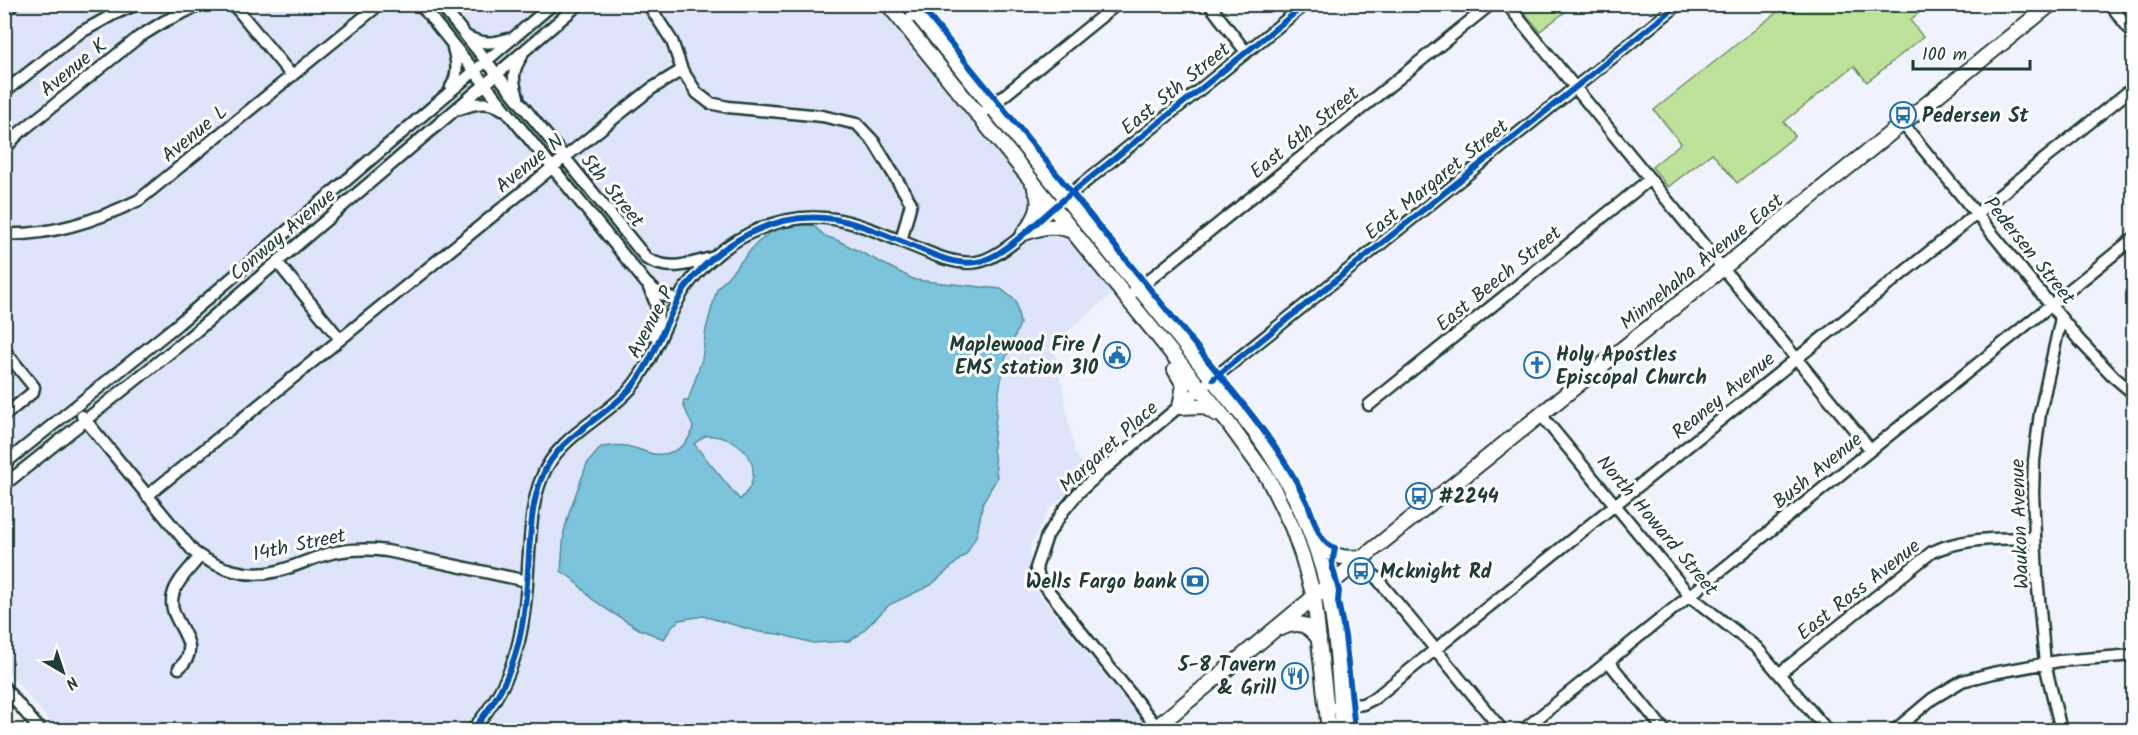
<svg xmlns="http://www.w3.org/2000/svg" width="2138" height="735" viewBox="0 0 2138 735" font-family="Kalam,sans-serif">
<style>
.built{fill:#dee5fa}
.green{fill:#bfe29b;stroke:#6f9068;stroke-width:1.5}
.water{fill:#7bc4dc;stroke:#568e99;stroke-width:1.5;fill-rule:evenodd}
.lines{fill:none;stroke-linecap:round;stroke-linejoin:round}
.minor-casing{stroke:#1f3d34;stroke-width:15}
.major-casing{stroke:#1f3d34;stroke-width:18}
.minor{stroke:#fff;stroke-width:10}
.major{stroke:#fff;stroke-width:14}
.cycleway-casing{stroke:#fff;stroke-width:10}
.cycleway{stroke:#0057b8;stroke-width:6}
.labels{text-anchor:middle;stroke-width:6;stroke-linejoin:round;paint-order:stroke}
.street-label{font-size:20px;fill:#1f3d34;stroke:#fff}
.poi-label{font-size:20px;font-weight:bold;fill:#1f3d34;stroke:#fff;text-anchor:start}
</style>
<rect width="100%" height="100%" fill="#f0f3fd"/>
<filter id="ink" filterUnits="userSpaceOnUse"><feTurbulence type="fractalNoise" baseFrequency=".0167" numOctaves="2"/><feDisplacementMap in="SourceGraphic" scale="12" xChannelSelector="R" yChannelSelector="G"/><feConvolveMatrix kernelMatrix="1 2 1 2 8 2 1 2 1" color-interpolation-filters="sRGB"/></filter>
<g filter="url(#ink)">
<path class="built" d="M4,5H881L1115,292L1054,343L1075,454L1091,474L1050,508L1031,544L1028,581L1145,725L1138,730H57L5,668Z"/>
<path class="green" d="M1518,5H1574L1540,31Z
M1786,5H1929L1910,20L1923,37L1867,82L1854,66L1784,122L1795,136L1737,183L1712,153L1668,187L1652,167L1681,143L1654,110Z"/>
<path class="water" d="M789,221L814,226L825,236L839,241L915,280L1001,289L1016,301L1020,324L1004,362L997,405L993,447L997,478L983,502L977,534L967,553L931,585L889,605L859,635L849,641L813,643L779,634L759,632L703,616L680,620L673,625L664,639L639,629L608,610L592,599L574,580L561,571L564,532L570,510L587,464L601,447C611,446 621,444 630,447C638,448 646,453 654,454C672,456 689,446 693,427L683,404L684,400L688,401L702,359L706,329L717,289L757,243L781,225ZM705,436C732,434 761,455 751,484C749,490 744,495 740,500L694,444Z"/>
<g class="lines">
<defs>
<path id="minor" d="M230,4L238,10L292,76
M420,4L646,283L658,293L678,300
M440,4L647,259C670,271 687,265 711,258
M648,4L672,41L682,70
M1209,4L1246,52
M1507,4L1871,450
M2110,4L2134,35
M4,11L13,4
M904,23L927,4
M468,37C482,44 492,44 507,39
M451,87C459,74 457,62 453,48
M4,92L78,34L114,14L137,4
M518,97C512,80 512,70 522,56
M460,109C474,103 489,100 502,109
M979,116L1117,4
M1903,124L2079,340L2114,377L2134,394
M4,150L18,134L139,37L165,21L202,4
M4,234C51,236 98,220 139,200L380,4
M277,262L340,339
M649,288C658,305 660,318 655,336
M1134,292L1491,4
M2061,318L2040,413L2034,461L2033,493L2037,577L2045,664L2061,730
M4,350L34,387L33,392L4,416
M1369,405L1650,179
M1541,415L1690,596L1757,648L1827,730
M82,416L194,552C218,569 248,579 278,571C297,566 316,556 336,552C353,549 370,549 387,551L527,581
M4,464L178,324L553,4
M4,485L187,339L579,4
M147,496L564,158L651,89L682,70L697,93L710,103L728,107L822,116L857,124L874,142L911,203L901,241
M1375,576L1502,730
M1608,661L1664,730
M179,668C208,643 165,622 173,595C176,581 192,567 200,556
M1780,673L1932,552C1965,537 1999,539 2035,538
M4,687L40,730
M1326,709L1363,704L1375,698L2134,87
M1157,727L1040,580L1036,568L1047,536L1064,510L1079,492L1101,472L1194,394L1679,4
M472,730C521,676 525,622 529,553C531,527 532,501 542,477C559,435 603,420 631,388C655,359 665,320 685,288C719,242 776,210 834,219C858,223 881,233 903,242C926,251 952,266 977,262C1004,258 1042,216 1064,199C1145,134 1225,69 1306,4
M1523,730L2134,238
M1895,730L1932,699L1962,681L1993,673L2059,661L2134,655"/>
<path id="major" d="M888,4L1226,420L1268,478L1292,527L1302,555L1314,597L1329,730
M909,4L1249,424C1283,468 1308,517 1323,571C1337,620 1339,679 1343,730
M1024,233C1035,220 1044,205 1035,189
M1024,233C1042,227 1056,223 1074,232
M1175,370L1184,385L1180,407L1203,406L1217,414
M1314,539C1329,556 1342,560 1365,557
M1281,628C1299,620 1308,624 1319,639
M1153,730L1314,597L2051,4"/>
</defs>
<use href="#minor" class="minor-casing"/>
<use href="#major" class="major-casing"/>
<use href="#minor" class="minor"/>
<use href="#major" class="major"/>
<defs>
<path id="cycleway" d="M919,4L1235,394C1263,428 1288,462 1307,502C1314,517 1318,543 1335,548L1332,565L1339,591L1338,601L1345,636L1355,730
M1213,379L1679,4
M472,730C521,676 525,622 529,553C531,527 532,501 542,477C559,435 603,420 631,388C655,359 665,320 685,288C719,242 776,210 834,219C858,223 881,233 903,242C926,251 952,266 977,262C1004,258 1042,216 1064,199C1145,134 1225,69 1306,4"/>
</defs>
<use href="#cycleway" class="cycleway-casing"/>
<use href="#cycleway" class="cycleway"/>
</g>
</g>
<defs>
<symbol id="bus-ring" viewBox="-11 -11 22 22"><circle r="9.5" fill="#fff" stroke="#1f6fb2" stroke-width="1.5"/><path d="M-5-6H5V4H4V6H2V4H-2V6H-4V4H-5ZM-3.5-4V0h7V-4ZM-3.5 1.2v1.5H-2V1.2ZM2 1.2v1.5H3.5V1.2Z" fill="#1f6fb2"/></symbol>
<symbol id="civic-ring" viewBox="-11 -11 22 22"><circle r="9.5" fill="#fff" stroke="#1f6fb2" stroke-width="1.5"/><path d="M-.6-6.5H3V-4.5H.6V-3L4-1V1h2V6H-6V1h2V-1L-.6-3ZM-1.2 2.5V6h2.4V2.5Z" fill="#1f6fb2"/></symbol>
<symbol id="church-ring" viewBox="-11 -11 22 22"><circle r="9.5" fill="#fff" stroke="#1f6fb2" stroke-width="1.5"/><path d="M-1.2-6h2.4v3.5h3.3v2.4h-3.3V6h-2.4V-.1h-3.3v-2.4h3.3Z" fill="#1f6fb2"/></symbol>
<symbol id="bank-ring" viewBox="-11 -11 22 22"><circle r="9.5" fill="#fff" stroke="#1f6fb2" stroke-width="1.5"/><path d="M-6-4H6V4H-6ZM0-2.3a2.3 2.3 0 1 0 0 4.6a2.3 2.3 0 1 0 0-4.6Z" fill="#1f6fb2"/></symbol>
<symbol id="restaurant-ring" viewBox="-11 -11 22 22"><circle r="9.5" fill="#fff" stroke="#1f6fb2" stroke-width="1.5"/><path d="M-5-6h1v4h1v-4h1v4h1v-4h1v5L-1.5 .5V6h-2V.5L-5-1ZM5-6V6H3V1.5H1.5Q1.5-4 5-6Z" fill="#1f6fb2"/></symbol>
</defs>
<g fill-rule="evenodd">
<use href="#bus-ring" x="1888" y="100" width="30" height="30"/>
<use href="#civic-ring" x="1102" y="340" width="30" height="30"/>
<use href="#church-ring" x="1522" y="350" width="30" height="30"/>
<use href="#bus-ring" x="1404" y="481" width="30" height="30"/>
<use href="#bus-ring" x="1346" y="556" width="30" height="30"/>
<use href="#bank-ring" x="1180" y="566" width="30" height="30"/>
<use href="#restaurant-ring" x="1280" y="661" width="30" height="30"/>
</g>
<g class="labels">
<g class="street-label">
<text transform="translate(73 67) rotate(-39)" y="7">Avenue K</text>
<text transform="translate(1175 88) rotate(-39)" y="7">East 5th Street</text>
<text transform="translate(1304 132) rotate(-39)" y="7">East 6th Street</text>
<text transform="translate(194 133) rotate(-39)" y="7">Avenue L</text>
<text transform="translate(529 163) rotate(-39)" y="7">Avenue N</text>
<text transform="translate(1436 179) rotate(-39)" y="7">East Margaret Street</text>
<text transform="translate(613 190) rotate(51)" y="7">5th Street</text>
<text transform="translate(282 234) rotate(-40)" y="7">Conway Avenue</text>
<text transform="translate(2030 250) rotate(51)" y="7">Pedersen Street</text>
<text transform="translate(1701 261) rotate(-39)" y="7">Minnehaha Avenue East</text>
<text transform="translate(1498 278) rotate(-39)" y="7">East Beech Street</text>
<text transform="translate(650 322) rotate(-62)" y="7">Avenue P</text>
<text transform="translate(1723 395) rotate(-39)" y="7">Reaney Avenue</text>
<text transform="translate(1108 446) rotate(-42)" y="7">Margaret Place</text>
<text transform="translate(1817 470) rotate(-39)" y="7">Bush Avenue</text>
<text transform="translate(2019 524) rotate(-92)" y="7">Waukon Avenue</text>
<text transform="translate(1658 525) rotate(50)" y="7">North Howard Street</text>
<text transform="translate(299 544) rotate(-12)" y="7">14th Street</text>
<text transform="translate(1858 589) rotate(-38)" y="7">East Ross Avenue</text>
</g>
<g class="poi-label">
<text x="1922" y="122">Pedersen St</text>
<text x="1098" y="351" text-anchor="end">Maplewood Fire /<tspan x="1098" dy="23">EMS station 310</tspan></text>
<text x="1556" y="361">Holy Apostles<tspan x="1556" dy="23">Episcopal Church</tspan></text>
<text x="1438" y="503">#2244</text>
<text x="1380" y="578">Mcknight Rd</text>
<text x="1176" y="588" text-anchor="end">Wells Fargo bank</text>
<text x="1276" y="671" text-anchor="end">5-8 Tavern<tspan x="1276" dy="23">&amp; Grill</tspan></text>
</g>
</g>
<rect width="2138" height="735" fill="none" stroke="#fff" stroke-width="24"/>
<rect x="12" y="12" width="2114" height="711" fill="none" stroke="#1f3d34" stroke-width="2" filter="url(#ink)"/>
<g transform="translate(63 672) rotate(141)" stroke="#ffffff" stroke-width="4.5" paint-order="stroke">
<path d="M0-4.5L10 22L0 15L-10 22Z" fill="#1f3d34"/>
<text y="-9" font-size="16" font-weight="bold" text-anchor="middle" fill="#1f3d34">N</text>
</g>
<path d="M1913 60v9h117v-9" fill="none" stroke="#1f3d34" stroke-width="3"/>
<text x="1922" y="60" font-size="18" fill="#1f3d34" stroke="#ffffff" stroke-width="4.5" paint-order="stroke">100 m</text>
</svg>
